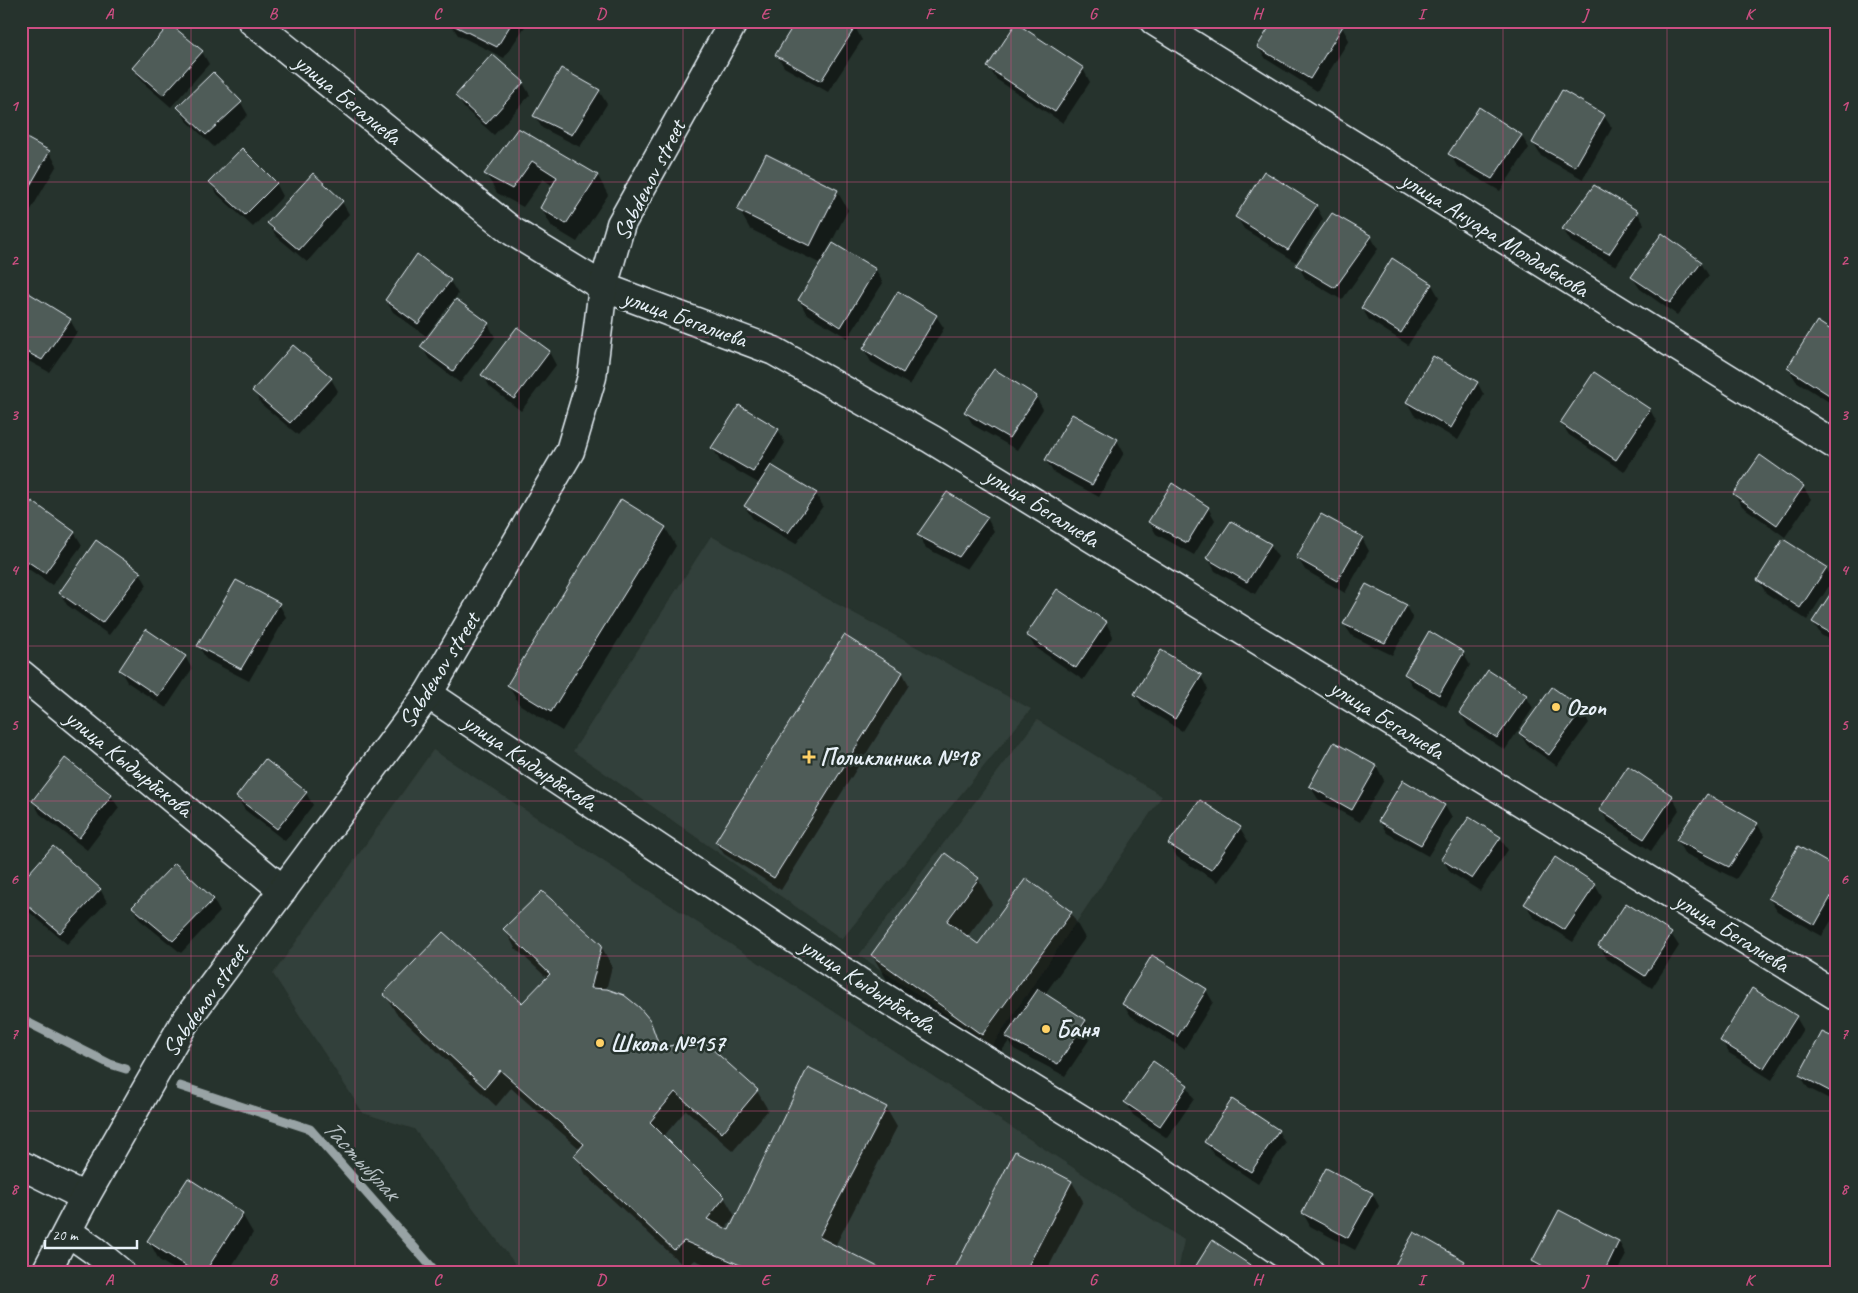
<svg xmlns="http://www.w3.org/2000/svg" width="1858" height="1293" viewBox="0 0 1858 1293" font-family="Caveat,sans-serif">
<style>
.built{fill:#333f3a}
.shadow{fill:#0007}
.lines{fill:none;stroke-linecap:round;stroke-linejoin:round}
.stream{stroke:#98a3a5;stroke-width:9}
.building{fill:#505c59;stroke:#e8f1f8}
.street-casing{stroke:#e8f1f8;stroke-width:31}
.secondary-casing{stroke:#e8f1f8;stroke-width:31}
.street{stroke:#26332d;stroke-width:28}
.secondary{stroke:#26332d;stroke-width:28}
.grid{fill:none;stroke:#cc4e82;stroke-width:1;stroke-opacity:0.55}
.poi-dot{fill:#ffd166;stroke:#26332d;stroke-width:2}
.labels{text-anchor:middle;stroke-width:5;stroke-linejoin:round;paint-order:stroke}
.street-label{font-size:24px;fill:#e8f1f8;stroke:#26332d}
.poi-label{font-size:24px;font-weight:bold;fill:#e8f1f8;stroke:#26332d;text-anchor:start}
.water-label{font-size:25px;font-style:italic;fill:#b3bdc0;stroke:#26332d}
.neatline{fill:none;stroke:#cc4e82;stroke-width:2}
.grid-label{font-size:16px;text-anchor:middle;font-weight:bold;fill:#cc4e82}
</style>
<rect width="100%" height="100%" fill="#26332d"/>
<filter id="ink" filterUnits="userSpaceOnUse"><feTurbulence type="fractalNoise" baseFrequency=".02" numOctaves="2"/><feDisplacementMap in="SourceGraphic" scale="10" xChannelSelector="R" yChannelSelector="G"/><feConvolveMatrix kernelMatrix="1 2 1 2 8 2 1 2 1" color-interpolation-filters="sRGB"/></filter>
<g filter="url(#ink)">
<path class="built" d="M711,536L1031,709L842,939L573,751Z
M1037,720L1162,796L992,1046L859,955Z
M433,750L1184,1240L1178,1272H521L414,1129L363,1113L273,974Z"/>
<path class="shadow" d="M451,21H523L526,25L504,58L458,35L450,23Z
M855,27L862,40L828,92L784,67L777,55Z
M1342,27L1349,40L1317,91L1266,59L1258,47Z
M202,52L209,64L171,107L141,81L134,68Z
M989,67L1083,69L1090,82L1063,123L996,79Z
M562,70L599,91L607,104L580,147L542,128L535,116Z
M523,83L530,95L494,135L464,108L457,96Z
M241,103L248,115L214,147L186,120L179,107Z
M1604,116L1612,128L1583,179L1541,156L1533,143Z
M518,130L598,176L608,195L577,242L552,227L541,208L553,186L543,179L523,207L497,193L486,174Z
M1521,135L1529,148L1500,191L1457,166L1450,154Z
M21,136L49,152L57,165L25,220L21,217Z
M210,182L276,183L283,196L253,227L218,195Z
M837,191L848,210L827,251L829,252L834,244L876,270L883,283L848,338L806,313L799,300L821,264L750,229L739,210Z
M342,202L349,214L307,262L276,236L269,224Z
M1316,206L1323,219L1296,262L1244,229L1237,217Z
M1637,212L1644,224L1616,266L1571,242L1563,229Z
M1662,235L1701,263L1709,276L1677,315L1640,289L1632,277Z
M1371,237L1378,249L1342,300L1305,278L1298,265Z
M417,256L450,281L458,294L426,336L393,312L386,300Z
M1432,285L1439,297L1408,345L1369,320L1362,308Z
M21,296L70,320L77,332L49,372L21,357Z
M936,316L944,328L910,385L871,362L864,349Z
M488,324L495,337L460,383L429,359L422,347Z
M1837,335V407L1796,381L1788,368Z
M549,352L556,365L521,411L490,387L483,375Z
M1594,373L1650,410L1657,422L1624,472L1569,435L1561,423Z
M331,379L338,391L298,435L261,404L254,391Z
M1477,382L1484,395L1458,440L1414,415L1407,402Z
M1036,397L1043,409L1017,450L973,425L966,412Z
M778,430L785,443L771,466L816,494L823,506L796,544L753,519L745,507L760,484L720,461L713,448Z
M1117,440L1124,453L1099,497L1053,472L1046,460Z
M1760,457L1803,487L1811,499L1785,537L1742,506L1734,494Z
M1208,508L1215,520L1194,555L1156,534L1149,522Z
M21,517L74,532L82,545L52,585L21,564Z
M987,518L994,531L967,569L926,548L919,535Z
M1232,523L1270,545L1278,557L1255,594L1215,571L1208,558Z
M665,527L676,546L562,731L519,704L508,685Z
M1362,538L1369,551L1345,593L1305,570L1298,558Z
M1826,568L1833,580L1807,620L1766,593L1758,580Z
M140,573L147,585L109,635L67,605L60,593Z
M1837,586V644L1821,635L1813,622Z
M279,604L286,617L249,681L206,659L199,646Z
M1406,606L1413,619L1392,655L1352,636L1344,624Z
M1106,623L1113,636L1083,680L1035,647L1027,635Z
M1463,653L1470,665L1446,707L1413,687L1405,674Z
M185,656L192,669L166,708L127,682L120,670Z
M902,672L909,685L781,890L724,854L716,842Z
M1201,676L1208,689L1182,731L1143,707L1135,694Z
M1526,696L1533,708L1505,750L1468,726L1460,713Z
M1582,710L1589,723L1557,766L1527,745L1520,733Z
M1335,744L1377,767L1384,780L1360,822L1318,799L1310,786Z
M65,760L111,796L119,808L87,850L40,814L33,801Z
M306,793L313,805L285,841L245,810L237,797Z
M1672,797L1679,810L1651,851L1608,822L1601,810Z
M1200,802L1240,828L1248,841L1218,882L1177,857L1170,844Z
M1445,806L1452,818L1428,856L1387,833L1379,821Z
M1757,824L1765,836L1736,879L1684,853L1677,840Z
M21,825L27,835L21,843Z
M1500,838L1508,850L1480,891L1450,872L1443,859Z
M1837,869V911L1822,936L1777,911L1769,898Z
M978,879L992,904L967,937L978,945L1071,913L1085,938L1044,995L1085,1021L1093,1034L1065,1076L1014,1049L1009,1041L996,1059L887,980L872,955Z
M21,884L100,889L107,902L67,944L21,905Z
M1595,885L1602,897L1573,942L1533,917L1526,904Z
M213,899L220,912L181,953L140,920L133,907Z
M505,929L601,946L612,966L606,990L649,1021L663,1049L757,1091L768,1110L733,1151L686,1110L663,1137L724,1197L735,1216L725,1229L730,1232L886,1108L897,1127L835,1246L885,1272H723L695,1260L686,1268L586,1175L576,1156L581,1150L511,1088L496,1106L396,1013L385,994L522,1004L547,978L515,948Z
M1671,934L1679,946L1652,988L1607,959L1600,946Z
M1206,990L1213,1002L1184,1049L1131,1016L1123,1004Z
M1796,1017L1803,1029L1772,1080L1729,1053L1722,1041Z
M1837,1041V1103L1808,1088L1800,1075Z
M1187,1086L1194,1099L1167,1138L1133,1115L1126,1102Z
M1278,1131L1285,1143L1258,1184L1213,1154L1206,1142Z
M1072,1182L1083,1201L1046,1272H954Z
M1372,1193L1379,1206L1355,1250L1310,1226L1303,1213Z
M1560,1212L1619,1242L1626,1255L1617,1272H1539L1533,1261Z
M242,1214L253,1233L228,1272H178L159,1260L149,1241Z
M1464,1262L1470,1272H1392Z"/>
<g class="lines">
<path class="stream" d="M21,1019L110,1064L126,1069
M180,1086L310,1129L436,1272"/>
</g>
<path class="building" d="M450,21H513L497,47L449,23Z
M796,21H846L856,26L821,81L775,55Z
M1273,21H1334L1343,26L1310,79L1257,47Z
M1016,23L1084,68L1055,112L987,67Z
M170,24L203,51L163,95L132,68Z
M492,54L524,82L486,124L455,96Z
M561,68L600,90L572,135L533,116Z
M213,72L242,102L206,135L177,107Z
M1562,90L1605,115L1575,167L1532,143Z
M1479,107L1522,135L1492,179L1448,154Z
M518,128L598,175L566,224L540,208L557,177L532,161L512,189L484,174Z
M21,135L50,151L21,201Z
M242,148L277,183L245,215L209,182Z
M766,154L838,190L810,246L737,210Z
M1264,171L1317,205L1288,250L1235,217Z
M313,173L343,201L299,250L267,223Z
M1594,185L1638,211L1609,254L1562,229Z
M1332,213L1372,236L1335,288L1296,265Z
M1662,233L1702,262L1670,303L1631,277Z
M833,243L876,269L841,327L798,300Z
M417,254L451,280L418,324L385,300Z
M1392,258L1432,284L1401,333L1361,308Z
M24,290L71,319L42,360L21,349V294Z
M898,291L937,315L903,373L863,349Z
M456,299L489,323L453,371L420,347Z
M1817,321L1837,334V400L1787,368Z
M517,327L550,351L514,399L481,375Z
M293,345L332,378L290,423L252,391Z
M1433,356L1478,382L1451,428L1406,402Z
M994,369L1037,396L1009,438L964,412Z
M1594,372L1650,409L1616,460L1560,423Z
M739,405L779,429L753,472L711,448Z
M1072,414L1118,439L1092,485L1045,460Z
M1760,455L1804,486L1777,525L1733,494Z
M771,465L817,493L788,533L744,506Z
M1172,483L1209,507L1187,543L1148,522Z
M947,492L988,517L959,557L917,535Z
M621,499L666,527L551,712L507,685Z
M32,501L75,532L45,573L21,557V515Z
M1321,514L1363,537L1337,581L1296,558Z
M1231,521L1271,544L1247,582L1206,558Z
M1783,539L1827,567L1800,608L1757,580Z
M96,540L141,572L102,623L59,593Z
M236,580L280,603L241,669L197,646Z
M1366,584L1407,605L1385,643L1343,624Z
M1837,584V637L1812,622Z
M1057,589L1107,622L1076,668L1026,635Z
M146,629L186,656L158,696L119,670Z
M1429,631L1464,652L1439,695L1404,674Z
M844,635L903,672L774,878L715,842Z
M1161,650L1202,675L1175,719L1134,694Z
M1488,670L1527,695L1497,738L1459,713Z
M1552,687L1583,709L1549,755L1519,733Z
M1334,742L1377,766L1352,810L1309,786Z
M65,758L112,795L79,838L32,801Z
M265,759L307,792L277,829L236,797Z
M1628,766L1673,796L1644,839L1599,810Z
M1403,780L1445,805L1421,845L1378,821Z
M1707,794L1758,823L1729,867L1676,840Z
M1200,800L1241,827L1211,870L1168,844Z
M1469,817L1501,837L1472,879L1441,859Z
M53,846L101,889L60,933L21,900V882Z
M1798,846L1837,868V886L1815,925L1768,898Z
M945,853L979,878L947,921L978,944L1026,878L1072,912L982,1035L871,955Z
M1555,857L1596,884L1565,930L1524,904Z
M175,863L214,899L173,941L132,907Z
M542,891L602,945L591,988L607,989L624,995L639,1007L650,1020L660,1048L701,1039L758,1090L722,1133L675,1092L650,1122L725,1197L707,1219L729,1230L808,1067L887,1107L819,1237L888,1272H745L747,1268L684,1241L674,1250L574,1156L584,1144L500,1070L485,1088L383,994L443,932L522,1003L550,974L503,929Z
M1626,903L1672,933L1645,976L1598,946Z
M1152,955L1207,989L1177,1037L1122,1004Z
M1752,988L1797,1016L1764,1068L1720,1041Z
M1038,989L1086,1020L1058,1064L1005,1037Z
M1822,1032L1837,1039V1095L1799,1075Z
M1153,1061L1188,1085L1160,1126L1124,1102Z
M1232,1099L1279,1130L1251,1172L1204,1142Z
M1015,1151L1072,1181L1025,1272H953Z
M1326,1168L1373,1193L1348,1238L1302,1213Z
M188,1178L243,1213L205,1272H195L147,1241Z
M1559,1210L1619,1241L1604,1272H1552L1532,1261Z
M1414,1232L1465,1261L1459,1272H1391Z
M1212,1240L1261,1272H1192Z"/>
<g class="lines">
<defs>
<path id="street" d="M252,21L512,231L603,287L774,351L931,439L1837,996
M1154,21L1837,446
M21,674L283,890
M428,694L859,982L1123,1145L1310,1272
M21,1165L85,1197
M68,1232L95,1251L120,1272"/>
<path id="secondary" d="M46,1272L85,1197L184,1023L428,694L570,451L592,377L603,287L621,224L734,21"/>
</defs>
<use href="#street" class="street-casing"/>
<use href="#secondary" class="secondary-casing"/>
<use href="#street" class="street"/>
<use href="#secondary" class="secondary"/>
</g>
</g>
<path class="grid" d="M191,21V1272M355,21V1272M519,21V1272M683,21V1272M847,21V1272M1011,21V1272M1175,21V1272M1339,21V1272M1503,21V1272M1667,21V1272M21,182H1837M21,337H1837M21,492H1837M21,646H1837M21,801H1837M21,956H1837M21,1111H1837"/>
<g class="poi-dot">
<circle cx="1556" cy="707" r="5"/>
<path d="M806.5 749.5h5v5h5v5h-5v5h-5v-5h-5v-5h5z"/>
<circle cx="1046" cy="1029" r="5"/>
<circle cx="600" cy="1043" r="5"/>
</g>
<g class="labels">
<g class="street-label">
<text transform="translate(348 99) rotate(39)" y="8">улица Бегалиева</text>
<text transform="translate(649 180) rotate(-63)" y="8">Sabdenov street</text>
<text transform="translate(1495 234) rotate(32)" y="8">улица Ануара Молдабекова</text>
<text transform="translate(685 318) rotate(20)" y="8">улица Бегалиева</text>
<text transform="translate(1042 507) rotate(32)" y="8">улица Бегалиева</text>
<text transform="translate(439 670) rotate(-58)" y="8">Sabdenov street</text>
<text transform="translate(1387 719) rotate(32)" y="8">улица Бегалиева</text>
<text transform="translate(530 762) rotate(34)" y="8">улица Кыдырбекова</text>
<text transform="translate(129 763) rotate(39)" y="8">улица Кыдырбекова</text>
<text transform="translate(1732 932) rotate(32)" y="8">улица Бегалиева</text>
<text transform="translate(868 985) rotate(33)" y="8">улица Кыдырбекова</text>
<text transform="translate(205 1000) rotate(-55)" y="8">Sabdenov street</text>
</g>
<g class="poi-label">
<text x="1566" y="715">Ozon</text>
<text x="820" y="765">Поликлиника №18</text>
<text x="1056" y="1037">Баня</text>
<text x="610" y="1051">Школа №157</text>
</g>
<g class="water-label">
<text transform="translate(362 1159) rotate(47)" y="9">Тастыбулак</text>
</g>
</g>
<rect width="1858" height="1293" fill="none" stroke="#26332d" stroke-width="55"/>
<path d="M45 1240v8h92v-8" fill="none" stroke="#e8f1f8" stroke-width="2.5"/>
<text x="52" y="1240" font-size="15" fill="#e8f1f8" stroke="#26332d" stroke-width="4" paint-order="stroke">20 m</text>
<rect x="28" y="28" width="1802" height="1238" class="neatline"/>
<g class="grid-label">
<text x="109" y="19">A</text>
<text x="273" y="19">B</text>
<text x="437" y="19">C</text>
<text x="601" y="19">D</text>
<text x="765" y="19">E</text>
<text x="929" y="19">F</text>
<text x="1093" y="19">G</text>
<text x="1257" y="19">H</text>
<text x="1421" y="19">I</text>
<text x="1585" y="19">J</text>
<text x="1749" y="19">K</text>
<text x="14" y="111">1</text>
<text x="1844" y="111">1</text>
<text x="14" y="265">2</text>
<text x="1844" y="265">2</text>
<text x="14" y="420">3</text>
<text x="1844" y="420">3</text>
<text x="14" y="575">4</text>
<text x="1844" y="575">4</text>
<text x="14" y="730">5</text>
<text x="1844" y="730">5</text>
<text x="14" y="884">6</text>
<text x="1844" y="884">6</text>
<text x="14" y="1039">7</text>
<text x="1844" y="1039">7</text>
<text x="14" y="1194">8</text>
<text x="1844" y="1194">8</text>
<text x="109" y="1285">A</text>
<text x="273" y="1285">B</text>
<text x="437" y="1285">C</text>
<text x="601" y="1285">D</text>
<text x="765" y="1285">E</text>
<text x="929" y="1285">F</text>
<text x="1093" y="1285">G</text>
<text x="1257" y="1285">H</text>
<text x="1421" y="1285">I</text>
<text x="1585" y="1285">J</text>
<text x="1749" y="1285">K</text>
</g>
</svg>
